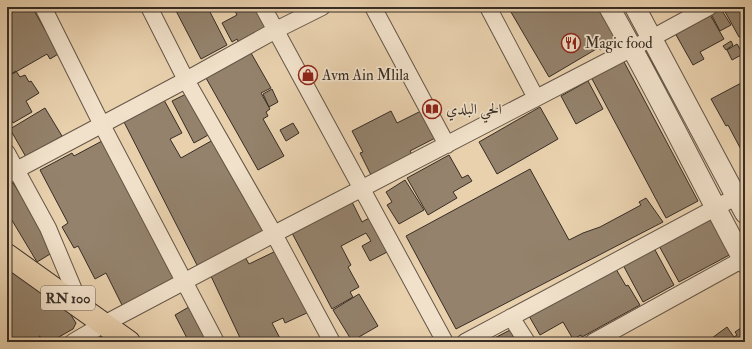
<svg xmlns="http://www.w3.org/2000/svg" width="752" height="349" viewBox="0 0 752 349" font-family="'IM FELL Double Pica',Amiri,serif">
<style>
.building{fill:#94826c;stroke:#372d25}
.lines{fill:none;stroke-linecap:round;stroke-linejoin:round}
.minor-casing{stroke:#645647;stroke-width:18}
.tertiary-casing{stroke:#645647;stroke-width:22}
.primary-casing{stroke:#372d25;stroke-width:24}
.minor{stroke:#f1e1ca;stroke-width:16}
.tertiary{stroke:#f1e1ca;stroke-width:20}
.primary{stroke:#e9d1ae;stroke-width:22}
.labels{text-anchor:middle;stroke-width:3.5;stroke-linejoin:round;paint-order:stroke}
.shield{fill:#f1e1ca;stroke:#6f6356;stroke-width:1}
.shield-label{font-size:14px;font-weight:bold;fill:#372d25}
.poi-label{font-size:15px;fill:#372d25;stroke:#f1e1ca;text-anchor:start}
</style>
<rect width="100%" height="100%" fill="#e9d1ae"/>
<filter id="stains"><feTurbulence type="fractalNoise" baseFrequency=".005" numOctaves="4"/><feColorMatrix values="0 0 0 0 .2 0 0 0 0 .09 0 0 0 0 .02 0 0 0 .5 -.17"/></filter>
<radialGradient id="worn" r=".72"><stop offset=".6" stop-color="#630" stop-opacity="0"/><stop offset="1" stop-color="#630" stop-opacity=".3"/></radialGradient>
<path class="building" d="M22,7H32L45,30L47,29L60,53L50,59L47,54L7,77V15Z
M174,7H220L210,12L227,45L201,59Z
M233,7H260L270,26L240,45L237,39L232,42L222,23L237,15Z
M508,7H602L620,38L600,50L598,48L549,77Z
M725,7H745V42L742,36L739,37L723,8Z
M721,9L731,25L720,31L711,14Z
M709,13L724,39L700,52L704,59L693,65L675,33Z
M731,41L733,45L726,50L723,46Z
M737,44L743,54L732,60L727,50Z
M251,53L271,88L261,93L270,109L266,112L268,116L263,119L284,156L258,170L206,78Z
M623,60L698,201L666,218L591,77Z
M16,71L20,77L25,75L29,82L31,81L39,93L26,101L32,112L13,123L7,113V76Z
M588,81L603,109L576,124L561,96Z
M745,81V157L728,125L726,126L711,99Z
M272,89L278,102L269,107L263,94Z
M192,91L210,134L194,143L172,101Z
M164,100L182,133L170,139L181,158L220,136L264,231L198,267L124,122Z
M540,107L558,139L497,174L479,142Z
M45,108L62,136L26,157L10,129Z
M425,109L439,136L410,151L413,156L372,177L360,153L363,152L352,131L391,111L397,123Z
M293,123L299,133L286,141L280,130Z
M102,141L179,278L123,307L106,273L95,279L78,246L74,248L62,227L68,223L40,170L72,153L74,156Z
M449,155L462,178L468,175L472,181L453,192L457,198L428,215L407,178Z
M530,169L569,240L583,233L600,227L641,205L639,202L646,198L663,222L456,329L406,236Z
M405,180L424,210L399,224L387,205L392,202L386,192Z
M13,183L22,197L27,194L60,248L37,262L7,212V187Z
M352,202L362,222L371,217L389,251L370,261L362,246L371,241L366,233L341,246L351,265L348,267L359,287L350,292L353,297L332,309L292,233Z
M714,214L735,252L679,282L658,244Z
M654,248L674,285L643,302L623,265Z
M278,250L309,312L285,323L283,318L272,323L282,342H242L210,274L245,257L249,264Z
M7,259L74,311L71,315L76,323L73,329L50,342L39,336L43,342H7Z
M616,269L626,286L628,285L640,305L582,337L581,335L573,339L563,322L540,335L529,316Z
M359,294L378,326L352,341L333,310Z
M194,304L214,342H189L175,315Z
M745,318V342H715L712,338L727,327L734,337L737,335L735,332L744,326L741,322Z
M512,329L518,342H487Z
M109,331L115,342H97L95,338Z"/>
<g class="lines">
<defs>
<path id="minor" d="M43,7L102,125L216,342
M149,7L186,80L274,234L332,342
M263,7L445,342
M373,7L447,145
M488,7L536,98
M7,153L48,228L82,309
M7,175L186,80L276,30L322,7
M511,317L527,342
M73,342L104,324L274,234L652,38L709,7
M465,342L745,192
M593,342L745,258"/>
<path id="tertiary" d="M609,7C657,91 699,178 745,263
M635,7L745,213"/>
<path id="primary" d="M7,255L129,342"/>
</defs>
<use href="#minor" class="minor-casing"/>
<use href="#tertiary" class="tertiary-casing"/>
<use href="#primary" class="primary-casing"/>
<use href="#minor" class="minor"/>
<use href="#tertiary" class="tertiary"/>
<use href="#primary" class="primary"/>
</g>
<defs>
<symbol id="restaurant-ring" viewBox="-11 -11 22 22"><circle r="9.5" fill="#f1e1ca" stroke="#8f2418" stroke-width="1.5"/><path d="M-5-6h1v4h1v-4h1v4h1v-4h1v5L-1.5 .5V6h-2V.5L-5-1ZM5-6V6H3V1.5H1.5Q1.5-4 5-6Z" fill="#8f2418"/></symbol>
<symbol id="shop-ring" viewBox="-11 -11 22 22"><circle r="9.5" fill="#f1e1ca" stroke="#8f2418" stroke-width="1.5"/><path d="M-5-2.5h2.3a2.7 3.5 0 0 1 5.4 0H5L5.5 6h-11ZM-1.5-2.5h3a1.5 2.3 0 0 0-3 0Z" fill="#8f2418"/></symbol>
<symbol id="library-ring" viewBox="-11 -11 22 22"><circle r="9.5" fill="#f1e1ca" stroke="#8f2418" stroke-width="1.5"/><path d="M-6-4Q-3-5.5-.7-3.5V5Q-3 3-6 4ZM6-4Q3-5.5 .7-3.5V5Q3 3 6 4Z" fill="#8f2418"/></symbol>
</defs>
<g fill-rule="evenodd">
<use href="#restaurant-ring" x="560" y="32" width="22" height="22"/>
<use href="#shop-ring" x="297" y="64" width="22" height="22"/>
<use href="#library-ring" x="421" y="98" width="22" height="22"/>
</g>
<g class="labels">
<rect class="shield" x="41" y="286" width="54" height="24" rx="3"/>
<g class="shield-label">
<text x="68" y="303">RN 100</text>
</g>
<g class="poi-label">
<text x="585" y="48">Magic food</text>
<text x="322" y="80">Avm Ain Mlila</text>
<text x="446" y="114">الحي البلدي</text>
</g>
</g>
<rect width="752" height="349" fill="none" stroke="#e9d1ae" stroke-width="24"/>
<rect x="8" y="8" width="736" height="333" fill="none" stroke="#372d25" stroke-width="2"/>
<rect x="12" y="12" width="728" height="325" fill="none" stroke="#372d25"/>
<rect width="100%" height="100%" filter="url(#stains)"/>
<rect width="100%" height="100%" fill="url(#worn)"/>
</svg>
